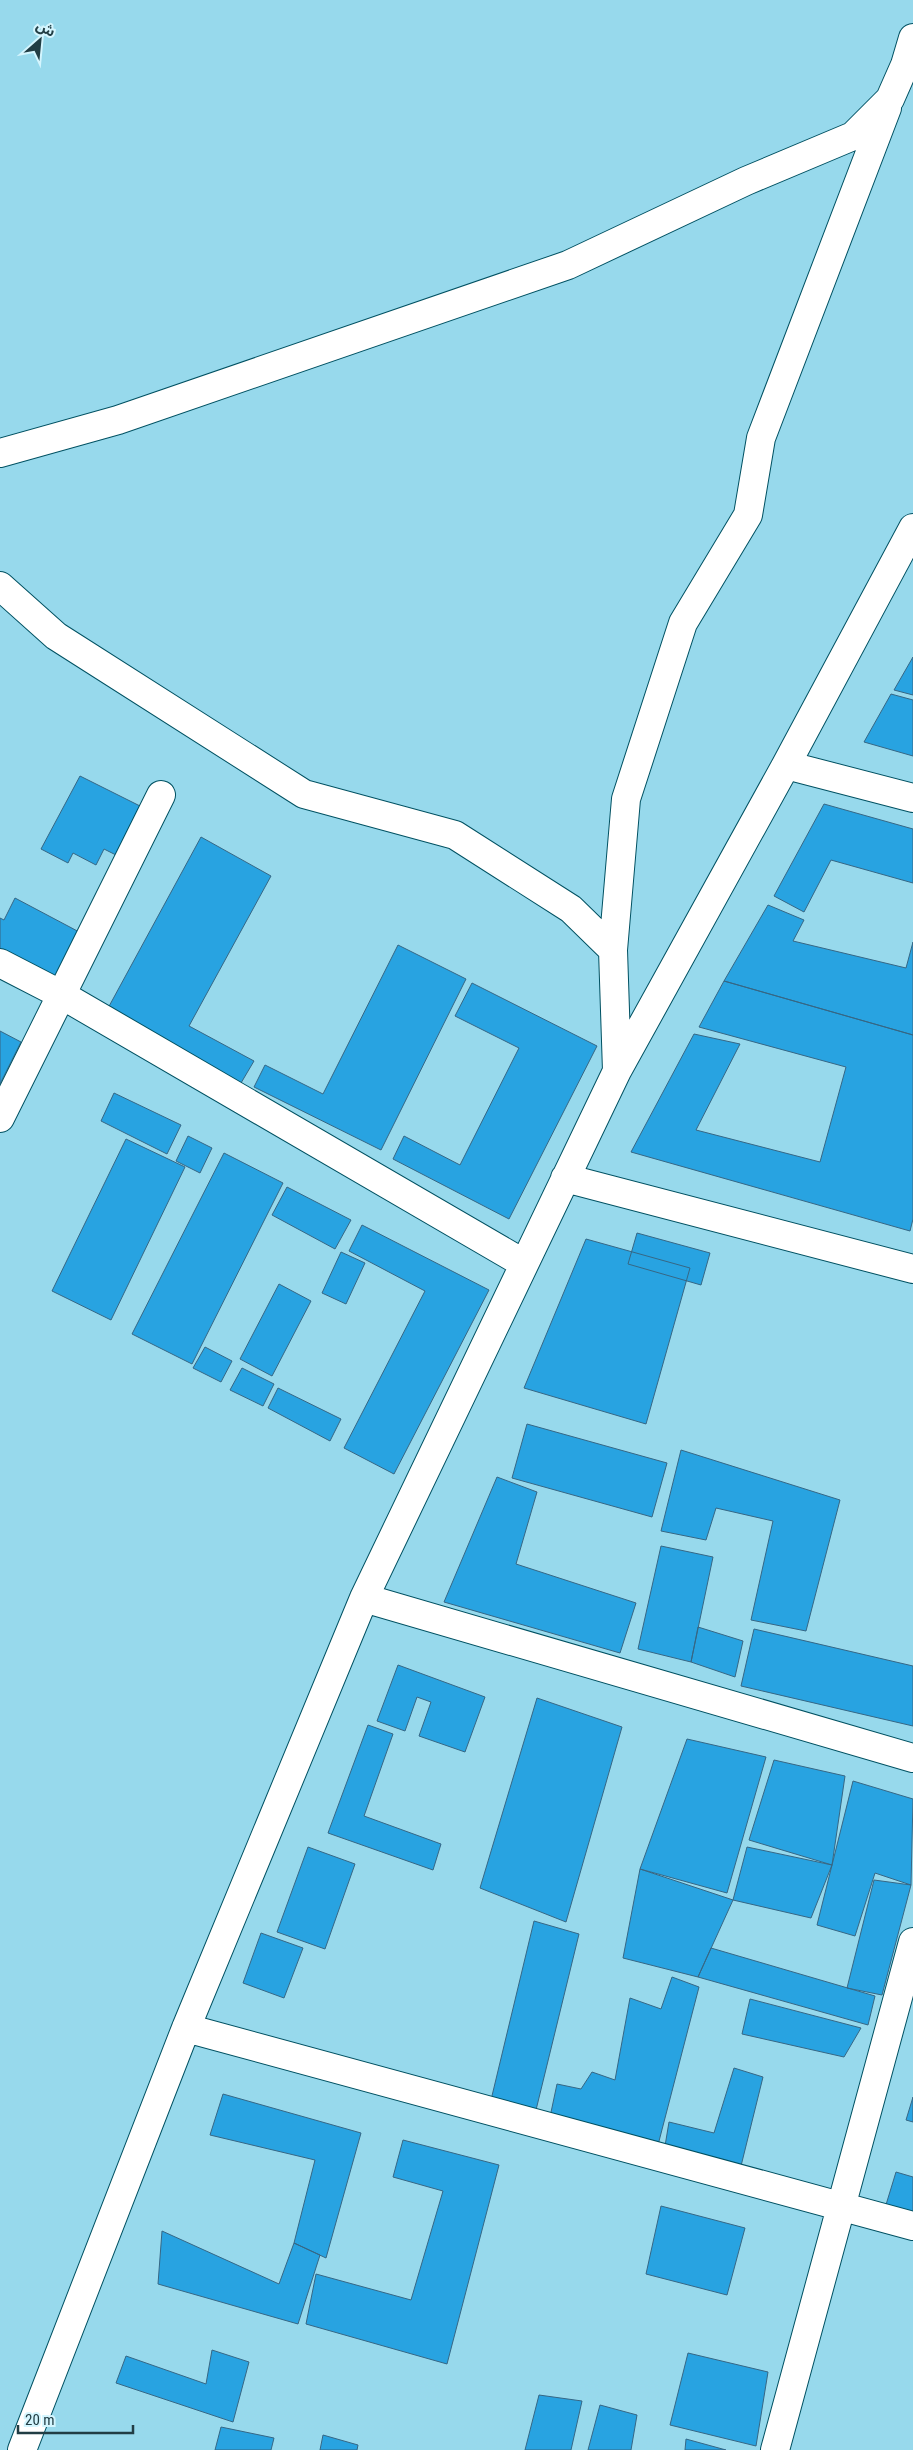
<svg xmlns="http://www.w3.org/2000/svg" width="913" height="2450" viewBox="0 0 913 2450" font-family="'Roboto Condensed','Noto Sans Arabic',sans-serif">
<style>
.building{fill:#28a3e1;stroke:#366785}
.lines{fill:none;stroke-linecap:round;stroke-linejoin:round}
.minor-casing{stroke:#005162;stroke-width:30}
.minor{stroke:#fff;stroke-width:28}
</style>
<rect width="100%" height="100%" fill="#97d9ec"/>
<path class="building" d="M913,657V695L894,690Z
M891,694L913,700V756L864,742Z
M80,776L140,806L116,855L104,849L96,865L73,853L68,863L41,849Z
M824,804L913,829V883L831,860L804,912L774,896Z
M201,837L271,876L189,1026L254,1061L241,1083L107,1010Z
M15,898L83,934L58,982L0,952V918L4,920Z
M768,905L804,920L793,941L906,968L913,942V1035L724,981Z
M398,945L466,979L381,1150L254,1087L265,1065L323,1094Z
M724,981L913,1035V1219L910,1231L631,1152L694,1034L740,1044L696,1130L820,1162L846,1067L699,1027Z
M472,983L597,1046L509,1219L393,1159L404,1136L460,1165L519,1048L455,1016Z
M0,1031L21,1042L0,1084Z
M114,1093L181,1125L167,1154L101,1121Z
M188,1136L212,1148L200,1173L176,1161Z
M126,1139L185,1167L111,1320L52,1291Z
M224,1153L283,1183L192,1364L132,1334Z
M287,1187L351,1220L335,1249L272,1215Z
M362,1225L489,1290L394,1474L344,1448L425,1291L349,1251Z
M637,1233L710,1253L701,1285L628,1264Z
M586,1239L690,1268L646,1424L524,1388Z
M341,1252L365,1263L346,1304L322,1293Z
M279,1284L311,1301L272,1376L240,1359Z
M205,1347L232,1361L221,1382L193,1368Z
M242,1368L274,1384L263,1406L230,1390Z
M278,1388L341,1419L330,1441L268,1408Z
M527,1424L667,1463L652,1517L512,1478Z
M681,1450L840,1500L806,1631L751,1620L773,1521L716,1508L706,1540L661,1531Z
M497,1477L537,1492L516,1564L636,1603L620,1653L444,1602Z
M661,1546L713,1557L691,1662L638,1649Z
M698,1627L743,1641L735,1677L691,1662Z
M754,1629L913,1666V1726L741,1686Z
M398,1665L485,1697L465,1752L419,1736L431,1702L417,1697L405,1731L377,1721Z
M537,1698L622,1727L566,1922L480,1888Z
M368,1725L393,1734L364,1816L441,1844L433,1870L328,1833Z
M687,1739L766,1757L727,1893L640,1869Z
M774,1760L845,1776L832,1865L749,1840Z
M853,1781L913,1799L911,1885L875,1873L855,1936L817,1925Z
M308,1847L355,1864L325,1949L277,1932Z
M747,1847L832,1865L811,1918L733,1900Z
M640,1869L733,1900L698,1977L623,1958Z
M874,1880L911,1885L882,1995L847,1988Z
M534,1921L579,1934L536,2110L491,2100Z
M261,1933L303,1948L284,1998L243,1983Z
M711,1948L875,1996L868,2025L698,1977Z
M672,1977L699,1987L658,2145L550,2117L557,2084L581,2089L592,2072L615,2080L630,1998L661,2009Z
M750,1999L861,2028L844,2057L742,2034Z
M734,2068L763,2077L740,2170L664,2152L669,2122L714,2133Z
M223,2094L361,2133L326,2258L294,2243L315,2160L210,2135Z
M913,2097V2122L906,2120Z
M403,2140L499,2165L447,2364L306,2324L316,2274L411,2300L443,2191L393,2177Z
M896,2172L913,2177V2216L885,2208Z
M661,2206L745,2228L727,2295L646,2274Z
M162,2231L279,2284L294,2243L320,2255L298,2324L158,2284Z
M212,2350L249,2362L233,2422L116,2383L126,2356L206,2384Z
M688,2353L768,2372L756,2446L670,2425Z
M539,2395L582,2401L571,2450H525Z
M600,2405L637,2415L631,2450H588Z
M221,2427L274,2438L271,2450H215Z
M323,2435L358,2445L357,2450H320Z
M686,2439L726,2450H685Z"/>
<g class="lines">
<defs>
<path id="minor" d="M0,453L118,420L568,265L746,181L853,136L890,99L905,65L913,38
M0,586L56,636L304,794L455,835L571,909L613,950L617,1071
M786,765L913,798
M613,950L626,799L683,623L748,515L761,438L887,108
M0,963L62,995L523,1263
M0,1118L161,795
M565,1178L913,1269
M364,1598L913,1758
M186,2028L913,2226
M22,2450L186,2028L364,1598L617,1071L786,765L913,528
M775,2450L913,1942"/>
</defs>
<use href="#minor" class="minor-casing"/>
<use href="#minor" class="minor"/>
</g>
<g transform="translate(40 40) rotate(27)" stroke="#d4f5fe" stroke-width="4" paint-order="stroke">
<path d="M0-4L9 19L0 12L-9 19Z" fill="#213d44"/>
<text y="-8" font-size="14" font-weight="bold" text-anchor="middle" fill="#213d44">ش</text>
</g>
<path d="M18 2425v8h115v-8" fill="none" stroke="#213d44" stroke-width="2.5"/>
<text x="25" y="2425" font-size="15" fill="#213d44" stroke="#d4f5fe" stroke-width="4" paint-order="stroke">20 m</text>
</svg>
